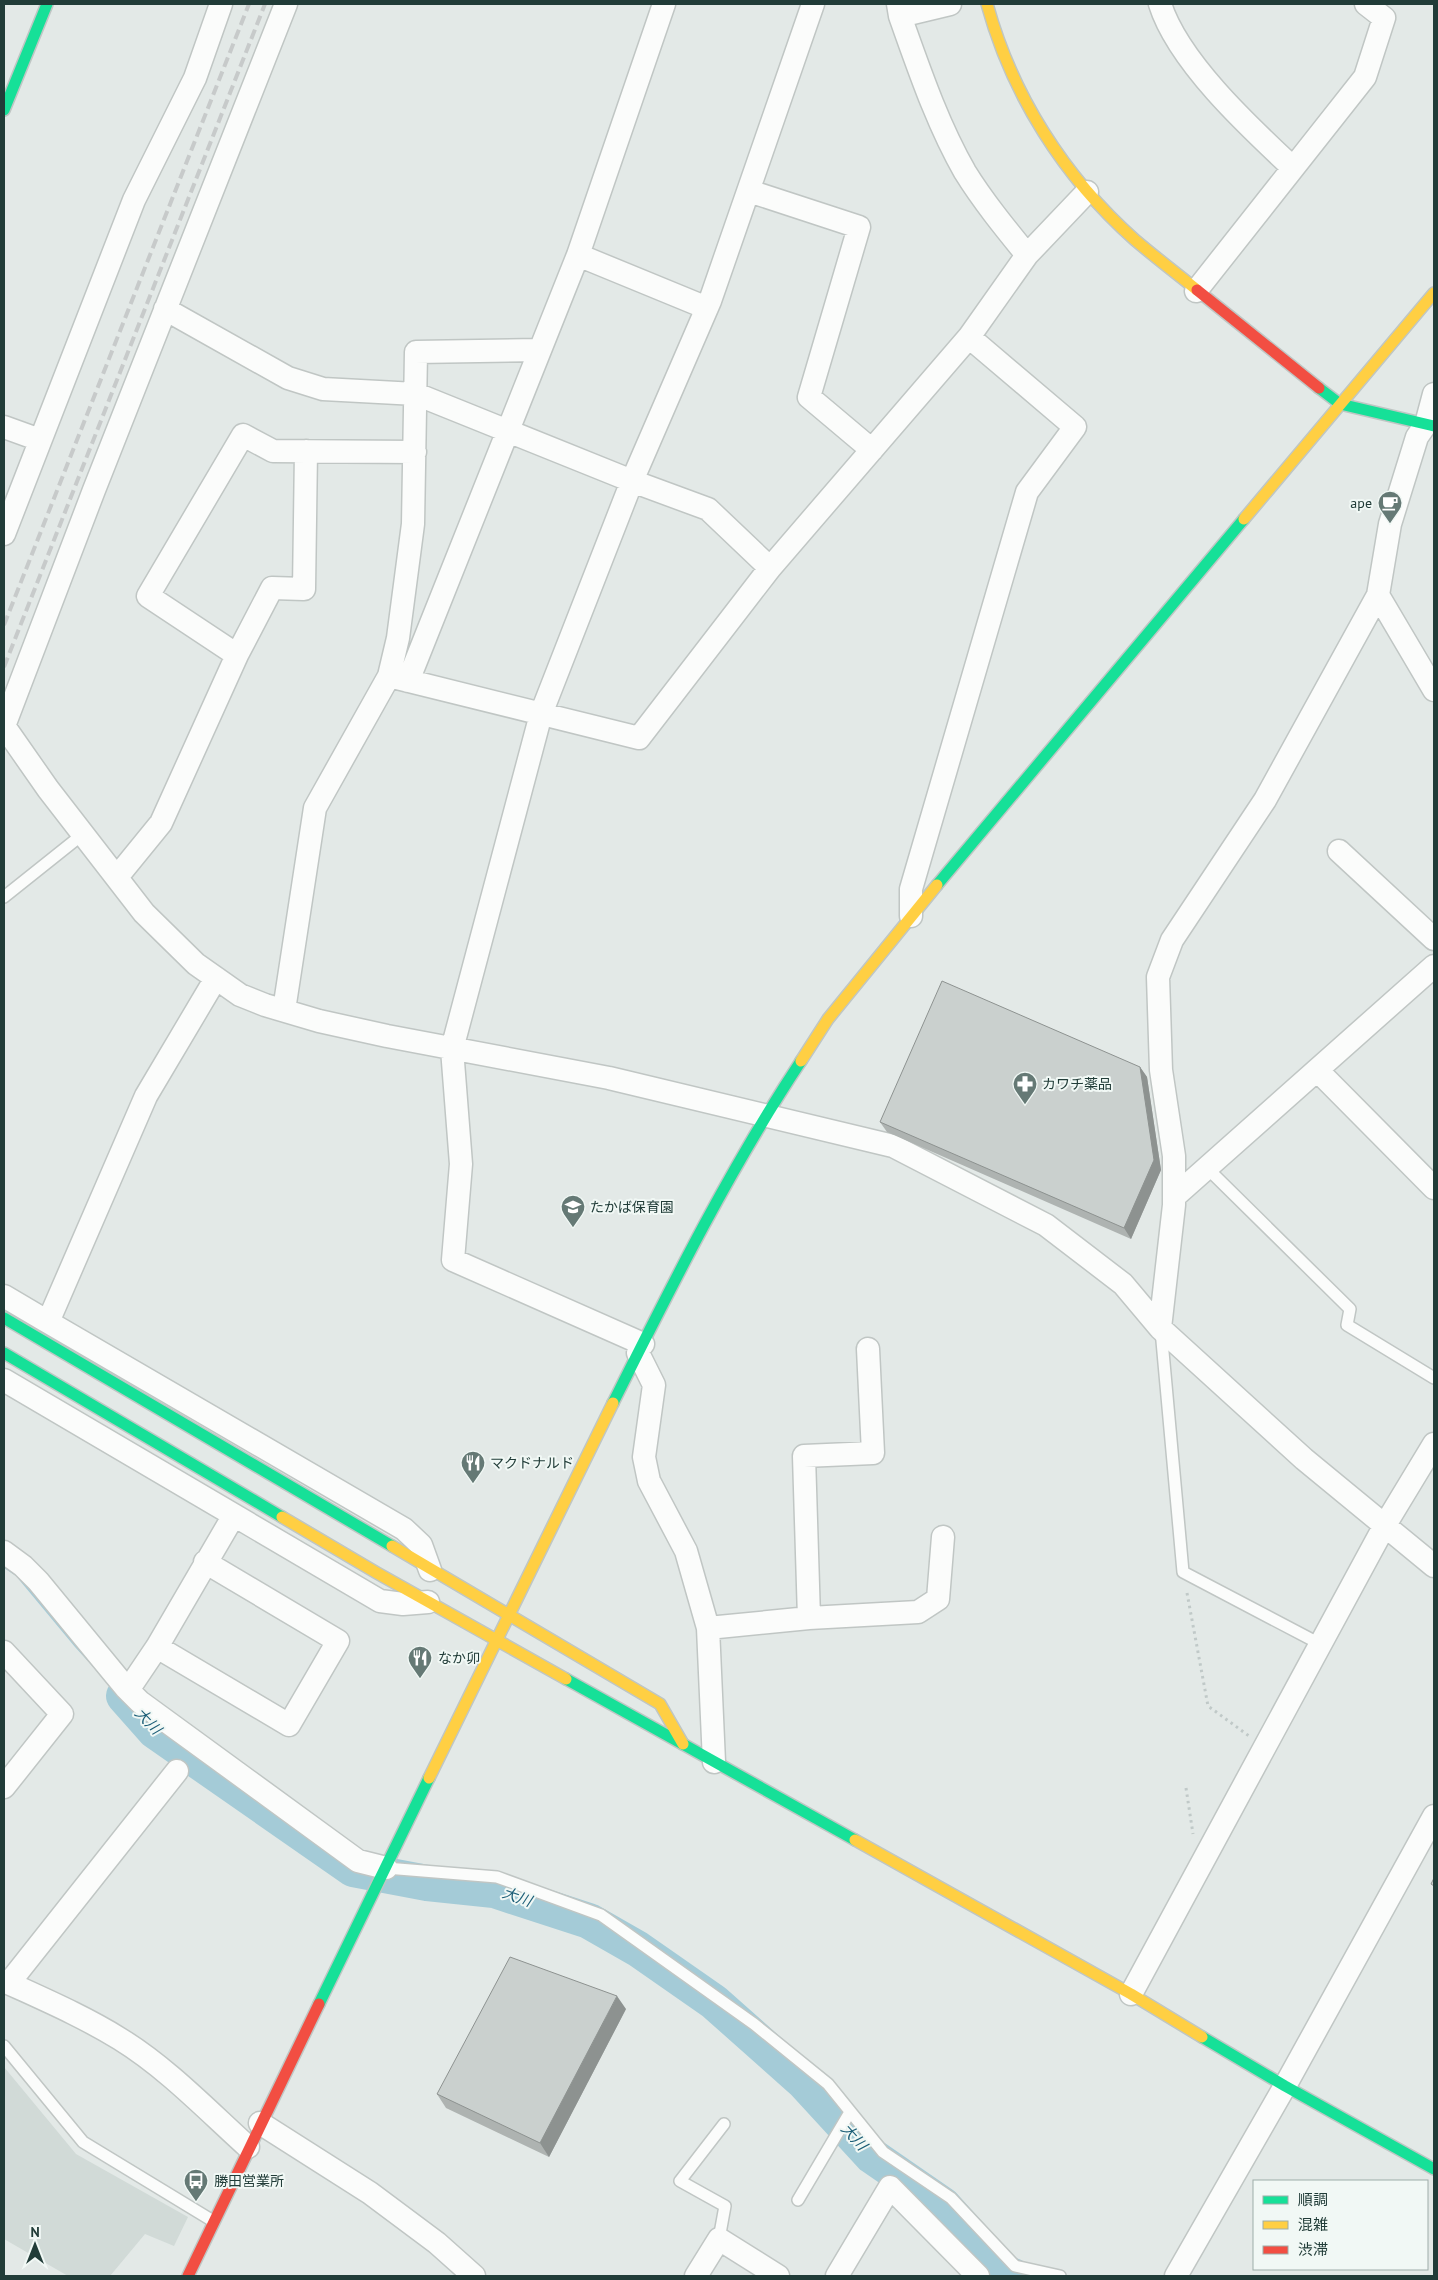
<svg xmlns="http://www.w3.org/2000/svg" width="1438" height="2280" viewBox="0 0 1438 2280" font-family="'PT Sans','Noto Sans JP',sans-serif">
<style>
.built{fill:#d1dad7}
.water{fill:#a4cbd7}
.lines{fill:none;stroke-linecap:round;stroke-linejoin:round}
.river{stroke:#a4cbd7;stroke-width:36}
.lane-casing{stroke:#c0c6c4;stroke-width:14}
.street-casing{stroke:#c0c6c4;stroke-width:25}
.fast-casing{stroke:#bfc6c4;stroke-width:14}
.slow-casing{stroke:#bfc6c4;stroke-width:14}
.jam-casing{stroke:#bfc6c4;stroke-width:14}
.path{stroke:#c0c9c8;stroke-width:3;stroke-dasharray:2.5 4;stroke-linecap:butt}
.lane{stroke:#fbfcfb;stroke-width:11}
.street{stroke:#fbfcfb;stroke-width:22}
.fast{stroke:#16e098;stroke-width:11}
.slow{stroke:#ffcf43;stroke-width:11}
.jam{stroke:#f24e42;stroke-width:11}
.rail{stroke:#c7caca;stroke-width:4;stroke-dasharray:10 5;stroke-linecap:butt}
.wall{fill:#aeb3b1}
.shaded-wall{fill:#8d9290}
.building{fill:#cad0ce;stroke:#8d9290}
.labels{text-anchor:middle;stroke-width:4;stroke-linejoin:round;paint-order:stroke}
.poi-label{font-size:14px;fill:#213c38;stroke:#f1f8f5;text-anchor:start}
.water-label{font-size:15px;font-style:italic;fill:#1c5e77;stroke:#f1f8f5}
</style>
<rect width="100%" height="100%" fill="#e3e9e7"/>
<path class="built" d="M4,2067L76,2154L188,2217L174,2246L145,2234L110,2276H68L4,2239Z"/>
<path class="water" d="M4,1560L19,1571L159,1730L154,1734L75,1647L16,1576L4,1568Z"/>
<g class="lines">
<path class="river" d="M124,1696L155,1731L353,1869L427,1883L494,1890L589,1921L638,1949L714,2002L804,2082L872,2156L943,2205L1005,2274L1013,2276"/>
<defs>
<path id="lane" d="M4,897L83,834
M1207,1168L1350,1309L1347,1325L1434,1378
M1161,1330L1183,1572L1322,1645
M386,1868L497,1877L601,1915L754,2024L828,2084L883,2152L951,2198L1015,2266L1060,2276
M4,2046L83,2142L213,2221
M798,2200L850,2112
M719,2239L725,2206L680,2181L724,2124"/>
<path id="street" d="M898,4L900,16L950,4
M1160,4C1178,61 1248,126 1292,167
M900,16C919,69 937,123 965,172C983,201 1005,228 1027,255L969,337
M749,191L859,227L809,397L872,450
M578,255L707,308
M1027,255L1087,192
M1196,291L1365,77L1384,18L1366,4
M165,309L288,378L323,389L416,394L632,481L708,509L770,568L969,337L1075,427L1027,492L911,889V916
M4,427L40,440
M306,451L304,589L272,588L237,655L148,596L243,435L273,451L415,452
M4,534L134,200L195,78L221,4
M1378,595L1434,690
M389,676L398,638L413,524L416,352L539,350
M408,681L578,255L664,4
M4,726L48,789L144,913L196,964L240,995L265,1005L319,1021L387,1036L609,1078L893,1146L1046,1225L1123,1284L1160,1328L1304,1459L1434,1566
M4,726L94,490L286,4
M1339,851L1434,939
M117,877L161,823L237,655
M216,978L146,1096L48,1322L404,1529L421,1545L430,1570
M284,1010L315,808L389,676L639,738L770,568
M1317,1070L1434,1188
M1174,1197L1434,966
M4,1296L48,1322
M1160,1328L1174,1205V1156L1161,1070L1158,977L1172,940L1265,800L1378,595L1390,524L1417,437L1426,424L1434,394
M643,1344L453,1260L461,1164L452,1049L541,714L632,481L710,301L813,4
M638,1353L654,1385L644,1457L649,1481L686,1551L708,1628L714,1762
M4,1380L380,1601L403,1604L428,1602
M4,1552L23,1566L38,1581L126,1688L140,1702L358,1861L386,1868
M809,1618L918,1612L938,1599L943,1537
M708,1628L809,1618L804,1456L873,1453L868,1349
M157,1647L289,1725L338,1641L205,1562
M4,1652L62,1714L4,1787
M128,1690L157,1647L234,1515
M4,1981C43,1999 83,2016 120,2039C167,2068 207,2110 248,2147
M9,1983L177,1771
M1131,1994L1385,1525L1434,1444
M260,2123L370,2193L437,2243L474,2276
M696,2276L719,2239L778,2276
M837,2276L890,2187L978,2276
M1176,2276L1285,2086L1434,1816"/>
<path id="fast" d="M4,110L47,4
M1319,388L1340,404L1434,426
M937,885L1244,519
M4,1318L392,1546
M4,1353L282,1517
M613,1403C671,1287 729,1170 801,1061
M566,1679L855,1840
M319,2004L429,1778
M1202,2037L1285,2086L1434,2169"/>
<path id="slow" d="M987,4C1012,95 1064,177 1135,240C1155,257 1176,273 1197,290
M1244,519L1434,293
M801,1061L828,1019L937,885
M282,1517L377,1573L566,1679
M392,1546L660,1704L683,1744
M429,1778L613,1403
M855,1840L1131,1994L1202,2037"/>
<path id="jam" d="M1197,290L1319,388
M188,2276L319,2004"/>
</defs>
<use href="#lane" class="lane-casing"/>
<use href="#street" class="street-casing"/>
<use href="#fast" class="fast-casing"/>
<use href="#slow" class="slow-casing"/>
<use href="#jam" class="jam-casing"/>
<path class="path" d="M1187,1593L1208,1706L1249,1736
M1186,1788L1193,1834"/>
<use href="#lane" class="lane"/>
<use href="#street" class="street"/>
<use href="#fast" class="fast"/>
<use href="#slow" class="slow"/>
<use href="#jam" class="jam"/>
<path class="rail" d="M4,625L249,4
M4,667L265,4"/>
</g>
<path class="wall" d="M1140,1067L1147,1077L1161,1170L1131,1239L887,1132L880,1122Z
M626,2009L549,2157L446,2108L437,2094Z"/>
<path class="shaded-wall" d="M1140,1067L1147,1077L1161,1170L1131,1239L1124,1228Z
M617,1996L626,2009L549,2157L540,2143Z"/>
<path class="building" d="M942,981L1140,1067L1154,1160L1124,1228L880,1122Z
M1434,1878V1886L1431,1884Z
M510,1957L617,1996L540,2143L437,2094Z"/>
<defs>
<symbol id="cafe-pin" viewBox="-11 -11 22 30"><path d="M0 17L-7.5 6A9.5 9.5 0 1 1 7.5 6Z" fill="#657975" stroke="#f1f8f5"/><path d="M-5.5-4.5H6V0H3Q3 3.5 0 3.5H-2.5Q-5.5 3.5-5.5 0ZM3-3.2v2h1.7v-2ZM-6 4.5H4V6H-6Z" fill="#fff"/></symbol>
<symbol id="pharmacy-pin" viewBox="-11 -11 22 30"><path d="M0 17L-7.5 6A9.5 9.5 0 1 1 7.5 6Z" fill="#657975" stroke="#f1f8f5"/><path d="M-2-6h4v4h4v4h-4v4h-4v-4h-4v-4h4Z" fill="#fff"/></symbol>
<symbol id="school-pin" viewBox="-11 -11 22 30"><path d="M0 17L-7.5 6A9.5 9.5 0 1 1 7.5 6Z" fill="#657975" stroke="#f1f8f5"/><path d="M0-5L7-2L0 1L-7-2ZM-4 1L0 2.5L4 1V4Q0 6-4 4Z" fill="#fff"/></symbol>
<symbol id="restaurant-pin" viewBox="-11 -11 22 30"><path d="M0 17L-7.5 6A9.5 9.5 0 1 1 7.5 6Z" fill="#657975" stroke="#f1f8f5"/><path d="M-5-6h1v4h1v-4h1v4h1v-4h1v5L-1.5 .5V6h-2V.5L-5-1ZM5-6V6H3V1.5H1.5Q1.5-4 5-6Z" fill="#fff"/></symbol>
<symbol id="bus-pin" viewBox="-11 -11 22 30"><path d="M0 17L-7.5 6A9.5 9.5 0 1 1 7.5 6Z" fill="#657975" stroke="#f1f8f5"/><path d="M-5-6H5V4H4V6H2V4H-2V6H-4V4H-5ZM-3.5-4V0h7V-4ZM-3.5 1.2v1.5H-2V1.2ZM2 1.2v1.5H3.5V1.2Z" fill="#fff"/></symbol>
</defs>
<g fill-rule="evenodd">
<use href="#cafe-pin" x="1376" y="489" width="28" height="38"/>
<use href="#pharmacy-pin" x="1011" y="1070" width="28" height="38"/>
<use href="#school-pin" x="559" y="1193" width="28" height="38"/>
<use href="#restaurant-pin" x="459" y="1449" width="28" height="38"/>
<use href="#restaurant-pin" x="406" y="1644" width="28" height="38"/>
<use href="#bus-pin" x="182" y="2167" width="28" height="38"/>
</g>
<g class="labels">
<g class="poi-label">
<text x="1372" y="508" text-anchor="end">ape</text>
<text x="1042" y="1089">カワチ薬品</text>
<text x="590" y="1212">たかば保育園</text>
<text x="490" y="1468">マクドナルド</text>
<text x="438" y="1663">なか卯</text>
<text x="214" y="2186">勝田営業所</text>
</g>
<g class="water-label">
<text transform="translate(148 1721) rotate(46)" y="5">大川</text>
<text transform="translate(517 1897) rotate(19)" y="5">大川</text>
<text transform="translate(854 2137) rotate(48)" y="5">大川</text>
</g>
</g>
<rect width="1438" height="2280" fill="none" stroke="#213c38" stroke-width="10"/>
<rect x="1253" y="2180" width="175" height="90" fill="#f1f8f5" stroke="#9eada9"/>
<rect x="1263" y="2196" width="25" height="8" fill="#16e098" stroke="#9eada9"/>
<text x="1298" y="2205" font-size="15" fill="#213c38">順調</text>
<rect x="1263" y="2221" width="25" height="8" fill="#ffcf43" stroke="#9eada9"/>
<text x="1298" y="2230" font-size="15" fill="#213c38">混雑</text>
<rect x="1263" y="2246" width="25" height="8" fill="#f24e42" stroke="#9eada9"/>
<text x="1298" y="2255" font-size="15" fill="#213c38">渋滞</text>
<g transform="translate(35 2245)" stroke="#f1f8f5" stroke-width="4" paint-order="stroke">
<path d="M0-4L9 19L0 12L-9 19Z" fill="#213c38"/>
<text y="-8" font-size="14" font-weight="bold" text-anchor="middle" fill="#213c38">N</text>
</g>
</svg>
